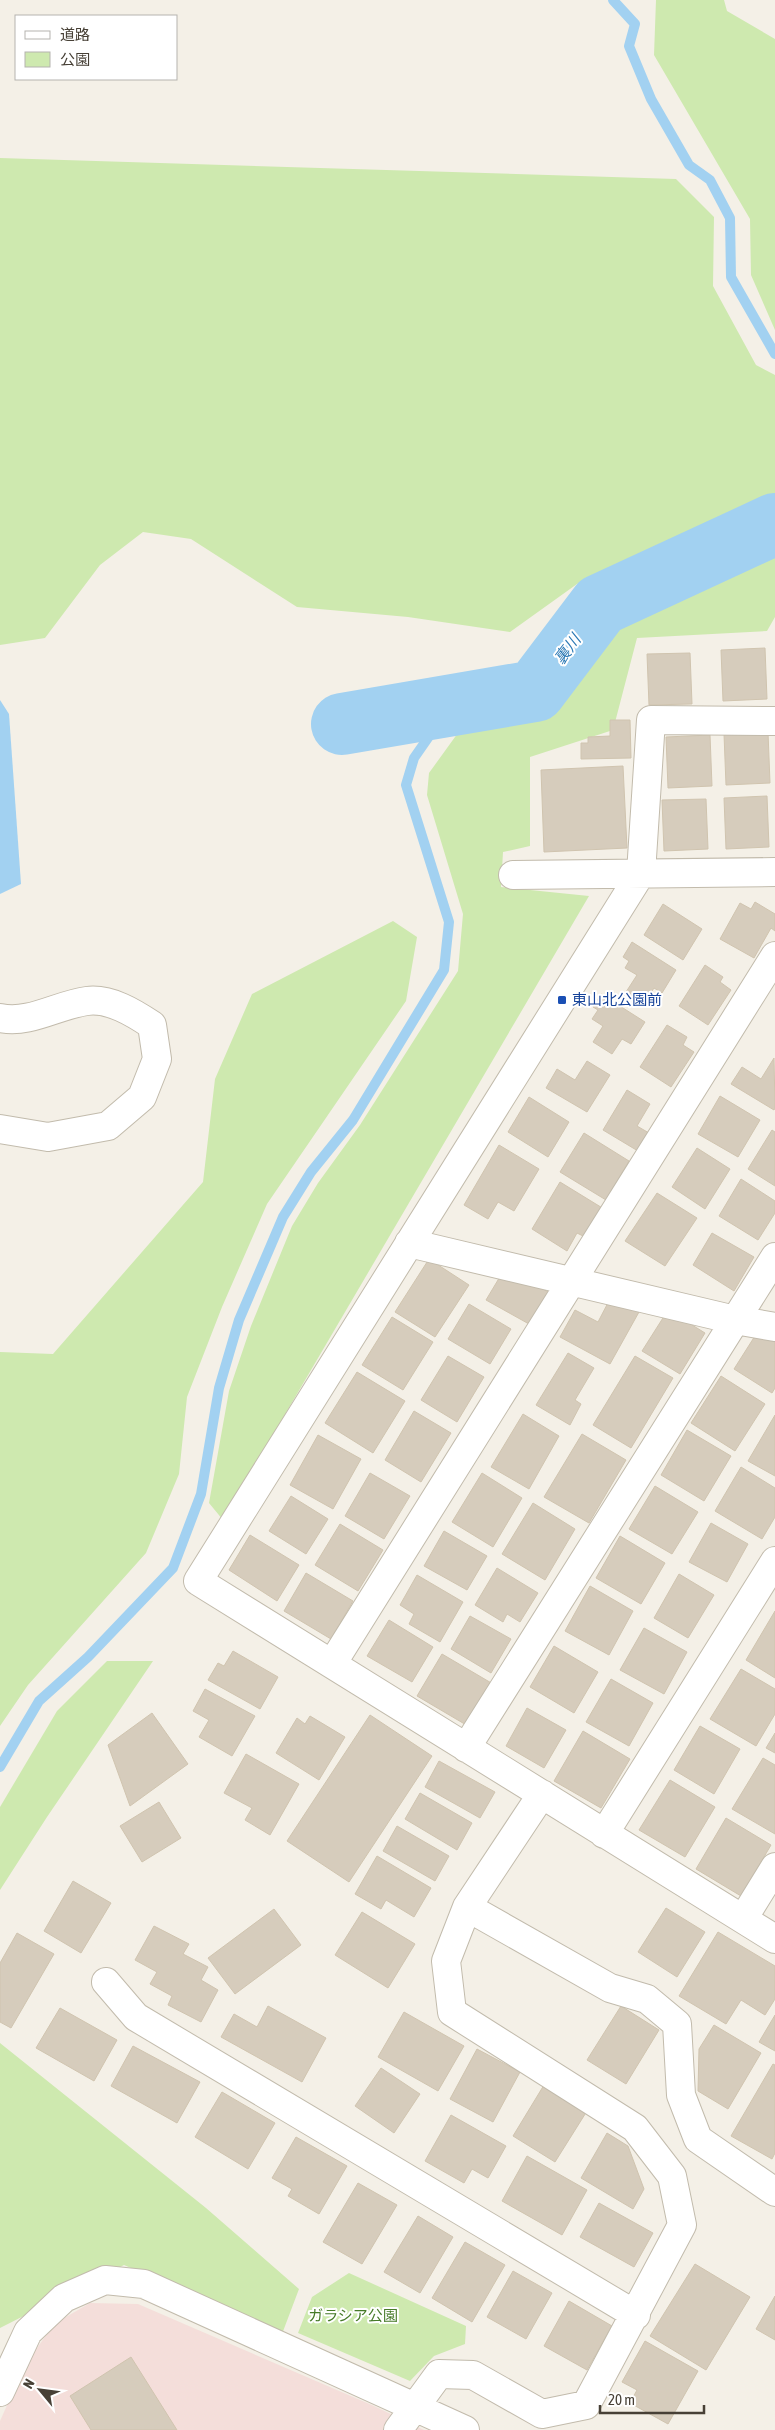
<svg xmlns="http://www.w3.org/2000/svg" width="775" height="2430" viewBox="0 0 775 2430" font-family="'Asap Condensed','Noto Sans JP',sans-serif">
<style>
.medical{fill:#f4deda}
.green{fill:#cee9af}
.water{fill:#a2d1f1}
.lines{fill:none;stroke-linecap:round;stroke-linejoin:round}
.stream{stroke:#a2d1f1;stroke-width:10}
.river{stroke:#a2d1f1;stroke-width:62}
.building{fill:#d6ccbc;stroke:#d0c4af}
.minor-casing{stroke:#c2bbac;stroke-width:30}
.minor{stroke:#fff;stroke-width:28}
.transit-dot{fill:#1a4fb4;stroke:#fff;stroke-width:2}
.labels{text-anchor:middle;stroke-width:4;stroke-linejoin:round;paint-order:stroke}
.transit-label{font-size:15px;fill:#164399;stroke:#fff;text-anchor:start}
.park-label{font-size:15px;fill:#467a28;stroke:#fff}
.water-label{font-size:16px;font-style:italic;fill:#2d7ab5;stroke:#fff}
</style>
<rect width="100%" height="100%" fill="#f4f0e7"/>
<path class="medical" d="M90,2303L138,2304L374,2406L424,2430H0V2421L25,2365L54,2324Z"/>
<path class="green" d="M656,0H724L727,11L775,39V330L751,275L750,219L654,55Z
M0,158L676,179L714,217L713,286L756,365L775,375V500L577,584L510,632L408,617L297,607L191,539L143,532L100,565L45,638L0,645Z
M775,539V617L767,631L637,638L613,730L530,757V846L503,852L501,887L589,896L223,1520L209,1503L229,1391L251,1326L292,1226L318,1183L360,1125L458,971L463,914L427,795L429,773L468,719L544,707L614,619Z
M393,921L417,937L406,1001L267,1204L222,1307L187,1397L179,1474L146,1553L28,1685L0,1726V1352L53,1354L203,1182L215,1079L252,994Z
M107,1661H153L47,1817L0,1890V1807L57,1711Z
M0,2043L206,2208L299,2289L282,2334L124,2265L0,2328Z
M349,2273L466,2326L465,2344L434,2356L410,2381L298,2333L312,2297Z"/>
<path class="water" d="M0,700L9,714L21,884L0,894Z"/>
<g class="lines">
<path class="stream" d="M613,0L635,24L629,46L651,99L689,165L710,180L730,218L731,277L775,354
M0,1767L39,1701L88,1657L173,1568L201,1494L219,1388L239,1320L283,1217L311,1172L353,1120L444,970L449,922L406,785L414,758L430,735L458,704"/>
<path class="river" d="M342,724L535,691L600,605L775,524"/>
</g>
<path class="building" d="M765,648L767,699L723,701L721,650Z
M690,653L692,704L649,705L647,654Z
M610,720H630L631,758L581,759V743H588V737L610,736Z
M768,732L770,783L726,785L724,734Z
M710,735L712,786L668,788L666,737Z
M623,766L627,848L544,852L541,770Z
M767,796L769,847L726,849L724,798Z
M706,799L708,849L664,851L662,800Z
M755,902L775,914V931L771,928L754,958L720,939L740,903L751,909Z
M663,904L702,929L683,960L644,935Z
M632,942L676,970L662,993L654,988L644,1004L626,992L637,975L625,968L629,961L623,957Z
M705,965L723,977L720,982L731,990L708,1025L679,1006Z
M601,994L645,1022L631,1044L622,1039L612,1054L593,1042L603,1026L592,1019L598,1010L593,1007Z
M667,1025L687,1037L683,1045L694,1052L671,1087L640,1067Z
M774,1058L775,1108L774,1110L731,1084L742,1067L761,1079Z
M587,1061L610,1075L587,1112L546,1088L557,1069L575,1080Z
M627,1090L650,1104L637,1126L649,1133L638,1151L603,1130Z
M720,1096L760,1120L738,1157L698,1134Z
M529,1097L569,1122L548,1157L508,1132Z
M772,1130L775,1132V1186L748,1169Z
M584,1133L629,1161L606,1200L560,1172Z
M499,1145L539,1169L514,1211L498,1202L488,1219L464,1205Z
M697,1148L730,1169L705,1209L672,1187Z
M741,1179L775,1201V1213L758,1240L719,1216Z
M560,1182L604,1209L587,1238L577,1233L567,1251L532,1229Z
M657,1193L697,1218L665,1266L625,1241Z
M712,1233L754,1257L734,1291L693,1265Z
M429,1259L469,1285L435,1337L395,1312Z
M516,1273L548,1292L529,1324L486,1300L501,1275L512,1281Z
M611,1297L639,1312L610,1364L560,1337L575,1310L598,1322Z
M469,1304L511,1329L490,1364L448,1339Z
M668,1310L705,1333L680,1374L642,1351Z
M392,1317L433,1342L403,1390L362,1365Z
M760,1328L775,1338V1388L772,1393L734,1369Z
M568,1353L594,1368L575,1400L581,1404L570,1425L536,1405Z
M448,1356L484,1377L457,1422L421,1400Z
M635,1356L673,1378L631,1448L593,1425Z
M357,1372L405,1401L373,1453L325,1423Z
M721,1376L765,1404L735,1451L691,1423Z
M414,1411L451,1433L421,1482L385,1460Z
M523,1414L559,1436L529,1489L491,1467Z
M775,1415V1476L748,1461Z
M687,1430L731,1456L704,1501L661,1475Z
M582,1434L626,1460L589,1523L544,1497Z
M318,1435L361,1459L333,1509L290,1485Z
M741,1467L775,1488V1517L762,1539L715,1511Z
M370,1473L410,1496L384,1539L345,1516Z
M482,1473L522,1498L493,1547L452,1522Z
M655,1486L698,1512L672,1554L629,1529Z
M291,1496L328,1519L306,1554L269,1531Z
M533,1503L575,1529L545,1580L502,1554Z
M711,1523L748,1544L727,1582L689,1562Z
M340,1524L383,1550L358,1591L315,1565Z
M444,1531L487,1556L467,1590L424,1566Z
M250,1535L299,1565L277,1601L229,1570Z
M620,1536L665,1563L641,1604L596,1578Z
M497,1568L538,1593L520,1622L507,1614L503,1622L475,1605Z
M306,1573L353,1601L331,1639L284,1611Z
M679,1574L714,1595L688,1638L654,1618Z
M417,1575L463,1602L440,1642L409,1624L414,1614L400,1605Z
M590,1586L633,1611L609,1655L565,1631Z
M775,1611V1678L746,1660Z
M470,1616L511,1639L491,1673L451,1649Z
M389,1620L433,1647L412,1682L367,1656Z
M644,1628L687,1652L664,1694L620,1670Z
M554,1646L598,1672L574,1713L530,1687Z
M233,1651L278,1677L260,1709L208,1680L218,1663L224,1666Z
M442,1654L493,1684L468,1726L417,1696Z
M741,1669L775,1689V1714L756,1746L710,1719Z
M611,1679L653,1703L629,1746L586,1722Z
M205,1689L255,1716L232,1756L199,1737L209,1720L193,1711Z
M527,1708L566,1730L544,1768L506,1746Z
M152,1713L188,1764L130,1806L108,1745Z
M370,1715L432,1756L349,1882L287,1841Z
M310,1716L345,1737L319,1780L276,1753L297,1718L305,1724Z
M700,1726L740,1749L714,1794L674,1770Z
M583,1731L630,1759L601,1808L554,1781Z
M775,1733V1753L766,1748Z
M246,1754L299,1784L270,1835L245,1820L252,1808L224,1793Z
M763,1758L775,1765V1834L732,1809Z
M439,1761L495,1792L480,1818L425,1787Z
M670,1780L715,1807L685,1857L639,1830Z
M420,1793L472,1823L457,1850L405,1819Z
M159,1802L181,1838L142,1862L120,1826Z
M726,1818L771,1845L741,1896L696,1869Z
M397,1826L449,1856L435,1881L383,1851Z
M377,1856L431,1888L414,1917L386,1900L381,1909L355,1894Z
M73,1881L111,1903L81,1953L44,1931Z
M666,1908L705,1932L677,1977L638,1952Z
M274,1909L301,1945L235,1994L208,1958Z
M362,1912L415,1944L388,1988L335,1955Z
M154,1926L189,1944L183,1954L208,1967L201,1980L218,1990L201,2022L168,2005L172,1996L150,1984L157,1972L135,1960Z
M718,1932L775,1966V1999L765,2015L741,2000L726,2024L679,1996Z
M17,1933L54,1954L11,2028L0,2022V1963Z
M268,2006L326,2038L302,2082L221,2037L234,2014L257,2027Z
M621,2006L659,2030L626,2084L587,2060Z
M60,2008L117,2040L94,2081L36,2048Z
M404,2012L464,2046L438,2091L378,2057Z
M775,2015V2051L759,2042Z
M714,2025L761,2053L728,2109L698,2091L699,2049Z
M133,2046L200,2082L177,2123L111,2086Z
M477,2049L520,2072L493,2122L450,2099Z
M773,2064L775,2065V2153L772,2159L731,2136Z
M381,2068L420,2094L394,2133L355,2106Z
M544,2085L587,2111L555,2162L513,2136Z
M222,2092L275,2123L248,2169L195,2137Z
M451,2115L506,2146L488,2178L472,2169L464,2183L425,2161Z
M607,2133L628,2146L644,2189L633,2209L581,2178Z
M296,2137L347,2166L319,2214L288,2196L292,2189L272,2178Z
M527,2156L587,2190L562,2235L502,2201Z
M358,2183L397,2205L362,2264L323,2242Z
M599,2203L653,2233L634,2267L580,2237Z
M418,2216L453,2237L420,2293L384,2272Z
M465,2242L505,2265L472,2322L432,2298Z
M695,2264L750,2297L706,2370L650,2336Z
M513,2271L552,2293L526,2339L487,2317Z
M775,2296V2340L756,2329Z
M569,2301L612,2326L587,2370L544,2346Z
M645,2341L698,2371L668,2424L630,2403L637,2390L622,2382Z
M131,2357L177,2430H91L70,2396Z"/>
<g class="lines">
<defs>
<path id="minor" d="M775,721L651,720L641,873L198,1581L775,1939
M513,875L775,872
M0,1018C31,1024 57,1005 87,1001C110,998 134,1013 152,1025L157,1059L142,1097L108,1126L48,1137L0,1129
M409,1243L735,1320L775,1327
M332,1664L775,956
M466,1748L775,1257
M604,1834L775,1561
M467,1907L610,1988L647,1999L677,2024L681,2095L698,2139L775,2192
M743,1919L775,1867
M106,1982L136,2017L636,2315
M0,2392L28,2332L64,2298L105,2280L144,2284L465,2430
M398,2430L439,2374L473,2375L542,2414L586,2405L682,2225L672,2176L635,2128L452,2012L446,1961L467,1907L542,1794"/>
</defs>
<use href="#minor" class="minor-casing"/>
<use href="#minor" class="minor"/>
</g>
<rect class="transit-dot" x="557" y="995" width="10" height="10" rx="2.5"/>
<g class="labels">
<g class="transit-label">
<text x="572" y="1005">東山北公園前</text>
</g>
<g class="park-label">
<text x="353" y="2321">ガラシア公園</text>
</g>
<g class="water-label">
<text transform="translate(567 649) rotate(-53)" y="6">裏川</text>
</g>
</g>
<rect x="15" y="15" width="162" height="65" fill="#ffffff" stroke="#b5b3af"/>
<rect x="25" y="31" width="25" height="8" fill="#ffffff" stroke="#b5b3af"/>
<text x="60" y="40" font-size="15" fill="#474036">道路</text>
<rect x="25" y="52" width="25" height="15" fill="#cee9af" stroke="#b5b3af"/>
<text x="60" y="65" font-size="15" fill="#474036">公園</text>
<g transform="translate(40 2390) rotate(299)" stroke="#ffffff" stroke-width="4" paint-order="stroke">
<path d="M0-4L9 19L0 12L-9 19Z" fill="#474036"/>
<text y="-8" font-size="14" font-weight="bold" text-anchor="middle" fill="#474036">N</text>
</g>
<path d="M600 2405v8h104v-8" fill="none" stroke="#474036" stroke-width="2.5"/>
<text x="608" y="2405" font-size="15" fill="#474036" stroke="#ffffff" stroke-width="4" paint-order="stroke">20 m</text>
</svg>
